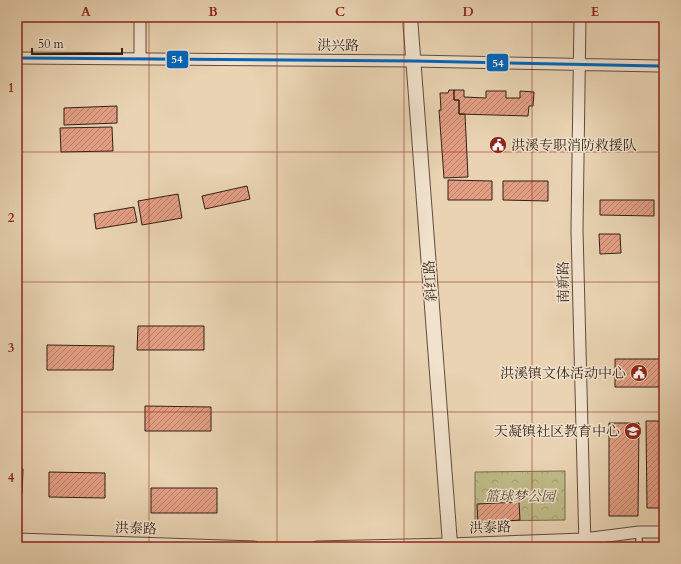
<svg xmlns="http://www.w3.org/2000/svg" width="681" height="564" viewBox="0 0 681 564" font-family="Cardo,'Noto Serif SC',serif">
<style>
.park{fill:url(#park-crowns);stroke:#786c4d}
.building{fill:url(#building-hatch);stroke:#331f13}
.lines{fill:none;stroke-linecap:round;stroke-linejoin:round}
.service-casing{stroke:#604c3b;stroke-width:8}
.minor-casing{stroke:#604c3b;stroke-width:13}
.tertiary-casing{stroke:#604c3b;stroke-width:16}
.secondary-casing{stroke:#331f13;stroke-width:18}
.service{stroke:#f1e2cd;stroke-width:5.5}
.minor{stroke:#f1e2cd;stroke-width:11}
.tertiary{stroke:#f1e2cd;stroke-width:14}
.secondary{stroke:#f1e2cd;stroke-width:16}
.bus-1-casing{stroke:#f1e2cd;stroke-width:6}
.bus-1{stroke:#0065bd;stroke-width:3}
.grid{fill:none;stroke:#8f2418;stroke-width:1;stroke-opacity:0.55}
.labels{text-anchor:middle;stroke-width:3;stroke-linejoin:round;paint-order:stroke}
.street-label{font-size:14px;fill:#331f13;stroke:#f1e2cd}
.poi-label{font-size:14px;fill:#331f13;stroke:#f1e2cd;text-anchor:end}
.park-label{font-size:14px;font-style:italic;fill:#564630;stroke:#f1e2cd}
.line-badge{stroke:#f1e2cd;stroke-width:1.5}
.badge-label{font-size:11px;text-anchor:middle;font-weight:bold;fill:#fff}
.neatline{fill:none;stroke:#8f2418;stroke-width:1.5}
.grid-label{font-size:13px;text-anchor:middle;font-weight:bold;fill:#8f2418}
</style>
<defs>
<pattern id="park-crowns" width="20" height="18" patternUnits="userSpaceOnUse"><rect width="20" height="18" fill="#beba87"/><path d="M2 6a3 3 0 1 1 6 0M12 15a3 3 0 1 1 6 0" fill="none" stroke="#a49f74"/></pattern>
<pattern id="building-hatch" width="6" height="6" patternUnits="userSpaceOnUse"><rect width="6" height="6" fill="#e29e83"/><path d="M-1 1l2-2M0 6l6-6M5 7l2-2" fill="none" stroke="#b8806a"/></pattern>
</defs>
<rect width="100%" height="100%" fill="#e9d3b2"/>
<filter id="stains"><feTurbulence type="fractalNoise" baseFrequency=".005" numOctaves="4"/><feColorMatrix values="0 0 0 0 .2 0 0 0 0 .09 0 0 0 0 .02 0 0 0 .5 -.17"/></filter>
<radialGradient id="worn" r=".72"><stop offset=".6" stop-color="#630" stop-opacity="0"/><stop offset="1" stop-color="#630" stop-opacity=".3"/></radialGradient>
<path class="park" d="M565,471V520L475,521V472Z"/>
<path class="building" d="M449,90H454V100H459V114H465L468,177L444,178L439,110H441L440,93H448Z
M454,90H464V97L486,98V91H506V98H520V91L534,92L533,106H529L528,116L459,114V100H454Z
M117,106V123L64,125V108Z
M112,127L113,151L61,152L60,128Z
M448,180L492,181V200H448Z
M503,181H548V201L503,200Z
M247,186L250,199L205,209L202,196Z
M178,194L182,218L142,225L138,201Z
M600,200H654V216L600,215Z
M134,207L137,222L96,229L94,214Z
M599,234H620L621,253L600,254Z
M138,326H204V350H137Z
M47,345L114,346L113,370H47Z
M615,359H664V387H615Z
M17,372H21V395H17Z
M145,406L211,407V431H145Z
M646,421H664V508H647Z
M609,423H639L638,516H609Z
M17,469H23L22,494H17Z
M49,472L105,473V498L49,497Z
M151,488H217V513H151Z
M519,502L520,520L478,523L477,504Z"/>
<g class="lines">
<defs>
<path id="service" d="M639,532V547"/>
<path id="minor" d="M140,17V59
M580,17L577,230L585,547
M17,58L414,61L658,66
M17,539L254,547
M317,547L450,544L584,539L639,532H664"/>
<path id="tertiary" d="M410,17L450,544"/>
<path id="secondary" d="M450,544V547"/>
</defs>
<use href="#service" class="service-casing"/>
<use href="#minor" class="minor-casing"/>
<use href="#tertiary" class="tertiary-casing"/>
<use href="#secondary" class="secondary-casing"/>
<use href="#service" class="service"/>
<use href="#minor" class="minor"/>
<use href="#tertiary" class="tertiary"/>
<use href="#secondary" class="secondary"/>
<defs>
<path id="bus-1" d="M17,58L414,61L658,66"/>
</defs>
<use href="#bus-1" class="bus-1-casing"/>
<use href="#bus-1" class="bus-1"/>
</g>
<path class="grid" d="M149,17V547M277,17V547M404,17V547M532,17V547M17,152H664M17,282H664M17,412H664"/>
<defs>
<symbol id="civic-disc" viewBox="-11 -11 22 22"><circle r="9.5" fill="#8f2418" stroke="#f1e2cd"/><path d="M-.6-6.5H3V-4.5H.6V-3L4-1V1h2V6H-6V1h2V-1L-.6-3ZM-1.2 2.5V6h2.4V2.5Z" fill="#fff"/></symbol>
<symbol id="school-disc" viewBox="-11 -11 22 22"><circle r="9.5" fill="#8f2418" stroke="#f1e2cd"/><path d="M0-5L7-2L0 1L-7-2ZM-4 1L0 2.5L4 1V4Q0 6-4 4Z" fill="#fff"/></symbol>
</defs>
<g fill-rule="evenodd">
<use href="#civic-disc" x="488" y="135" width="20" height="20"/>
<use href="#civic-disc" x="629" y="363" width="20" height="20"/>
<use href="#school-disc" x="623" y="421" width="20" height="20"/>
</g>
<g class="labels">
<g class="street-label">
<text transform="translate(338 45) rotate(1)" y="5">洪兴路</text>
<text transform="translate(430 281) rotate(-94)" y="5">斜红路</text>
<text transform="translate(563 282) rotate(-91)" y="5">南新路</text>
<text transform="translate(490 527) rotate(-2)" y="5">洪泰路</text>
<text transform="translate(136 528) rotate(2)" y="5">洪泰路</text>
</g>
<g class="poi-label">
<text x="511" y="150" text-anchor="start">洪溪专职消防救援队</text>
<text x="626" y="378">洪溪镇文体活动中心</text>
<text x="620" y="436">天凝镇社区教育中心</text>
</g>
<g class="park-label">
<text x="520" y="501">篮球梦公园</text>
</g>
</g>
<g class="line-badge">
<rect x="166" y="50" width="23" height="19" rx="4" fill="#0065bd"/>
<rect x="486" y="53" width="23" height="19" rx="4" fill="#0065bd"/>
</g>
<g class="badge-label">
<text x="177" y="63">54</text>
<text x="498" y="67">54</text>
</g>
<rect width="681" height="564" fill="none" stroke="#e9d3b2" stroke-width="44"/>
<path d="M32 48v6h90v-6" fill="none" stroke="#331f13" stroke-width="2"/>
<text x="38" y="48" font-size="12" fill="#331f13" stroke="#f1e2cd" stroke-width="3" paint-order="stroke">50 m</text>
<rect x="22" y="22" width="637" height="520" class="neatline"/>
<g class="grid-label">
<text x="86" y="16">A</text>
<text x="213" y="16">B</text>
<text x="340" y="16">C</text>
<text x="468" y="16">D</text>
<text x="595" y="16">E</text>
<text x="11" y="92">1</text>
<text x="11" y="222">2</text>
<text x="11" y="352">3</text>
<text x="11" y="482">4</text>
</g>
<rect width="100%" height="100%" filter="url(#stains)"/>
<rect width="100%" height="100%" fill="url(#worn)"/>
</svg>
